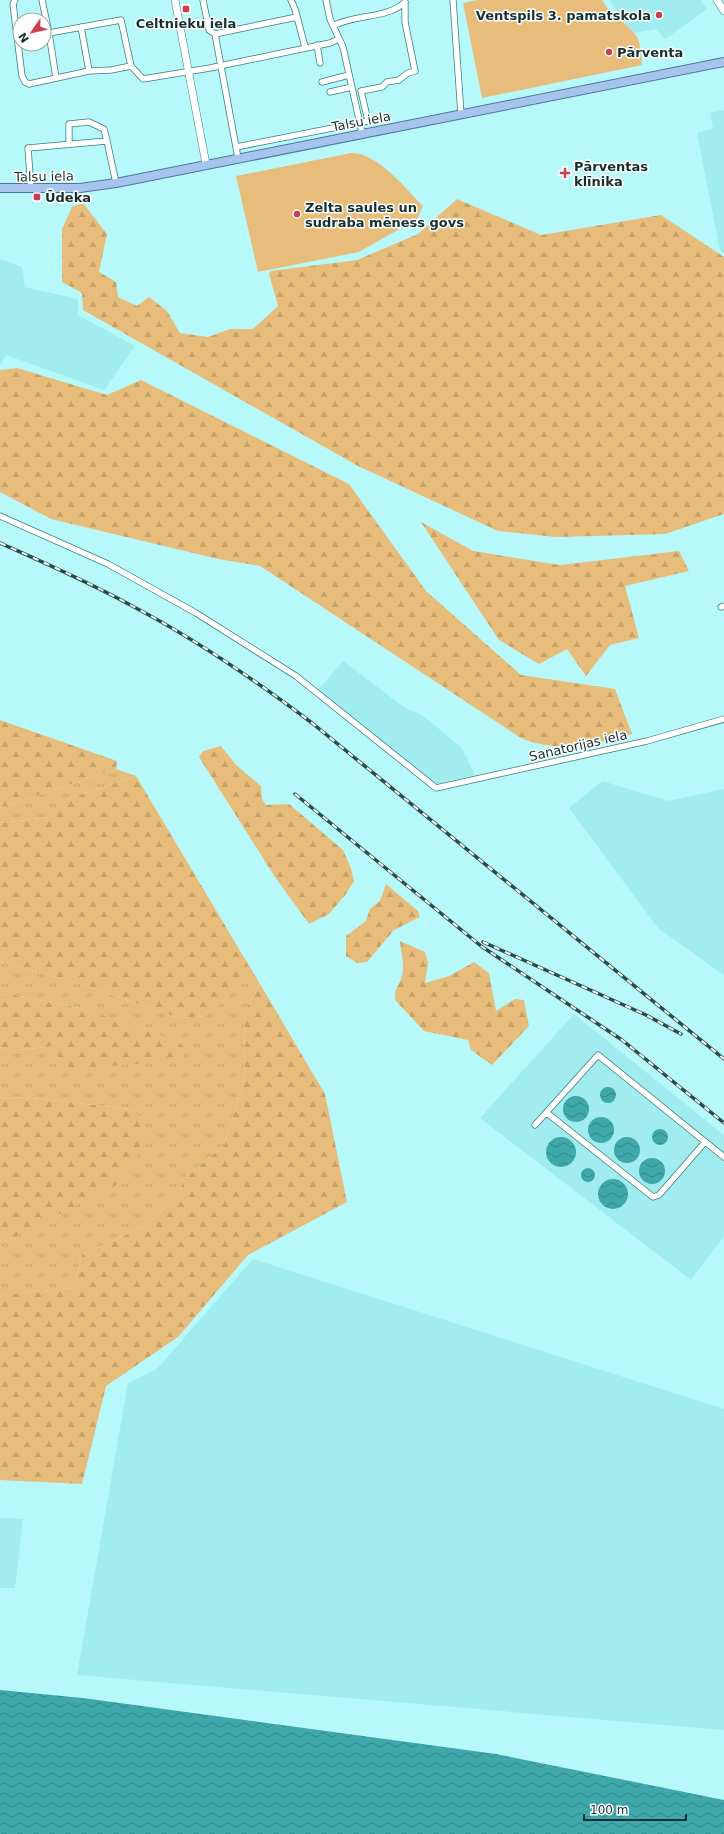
<svg xmlns="http://www.w3.org/2000/svg" width="724" height="1834" viewBox="0 0 724 1834" font-family="'DejaVu Sans',sans-serif">
<style>
.built{fill:#a0ecee}
.grass{fill:url(#grass-tufts)}
.forest{fill:url(#forest-firs)}
.park{fill:#e8bd7b}
.water{fill:url(#water-waves)}
.lines{fill:none;stroke-linecap:round;stroke-linejoin:round}
.minor-casing{stroke:#3a7b7c;stroke-width:7}
.tertiary-casing{stroke:#3a7b7c;stroke-width:8}
.primary-casing{stroke:#4d76a3;stroke-width:10}
.minor{stroke:#fff;stroke-width:5.5}
.tertiary{stroke:#fff;stroke-width:7}
.primary{stroke:#a7c4ed;stroke-width:8}
.rail-casing{stroke:#2a4c4c;stroke-width:3.5}
.rail{stroke:#fff;stroke-width:2;stroke-dasharray:6;stroke-linecap:butt}
.poi-dot{fill:#cf3e50;stroke:#fff;stroke-width:1.5}
.labels{text-anchor:middle;stroke-width:3;stroke-linejoin:round;paint-order:stroke}
.poi-label{font-size:13px;font-weight:bold;fill:#132f2f;stroke:#fff;text-anchor:start}
.street-label{font-size:13px;fill:#132f2f;stroke:#fff}
</style>
<defs>
<pattern id="grass-tufts" width="24" height="20" patternUnits="userSpaceOnUse"><rect width="24" height="20" fill="#e8bd7b"/><path d="M3 7l-1-3M5 7V3M7 7l1-3M15 17l-1-3M17 17v-4M19 17l1-3" fill="none" stroke="#c6a36b"/></pattern>
<pattern id="forest-firs" width="22" height="20" patternUnits="userSpaceOnUse"><rect width="22" height="20" fill="#e8bd7b"/><path d="M5 1l3.5 6h-7zM16 11l3.5 6h-7z" fill="#c6a36b"/></pattern>
<pattern id="water-waves" width="16" height="10" patternUnits="userSpaceOnUse"><rect width="16" height="10" fill="#3ea8ab"/><path d="M0 5q4-4 8 0t8 0" fill="none" stroke="#33898c"/></pattern>
</defs>
<rect width="100%" height="100%" fill="#b7f9fb"/>
<path class="built" d="M610,0H701L707,9L665,39L656,29L634,33L622,21Z
M722,110L724,111V253L720,251L697,133L713,128L710,113Z
M0,259L22,267L25,287L78,299V315L135,346L104,390L6,355L0,365Z
M343,661L405,708L422,715L461,747L475,775L435,784L431,783L318,690Z
M602,781L668,801L724,789V975L658,928L569,808Z
M574,1014L724,1135V1236L691,1280L480,1118Z
M253,1259L724,1409V1730L77,1675L128,1383L157,1369Z
M0,1518L23,1519L15,1588H0Z"/>
<path class="grass" d="M116,769L136,776L70,798L49,817L0,823V808Z
M0,961L86,986L179,1018L204,1016L225,999L248,964L260,984L244,1013L245,1076L224,1146L182,1180L181,1194L143,1227L82,1255L73,1288L0,1295V1242L12,1238L143,1119L129,1109L23,1097L0,1099V1047L8,1051L56,1046L62,1070L84,1009L9,994L0,996Z"/>
<path class="forest" d="M457,199L541,235L661,215L724,257V514L665,534L556,537L498,531L358,466L83,310L82,293L62,282V229L72,207L83,203L107,234L99,272L116,282L118,297L137,306L149,297L167,311L180,333L208,337L230,329H253L278,306L269,274L271,271L357,260L418,234Z
M17,368L107,395L141,380L349,484L426,591L521,675L615,689L632,734C594,744 558,754 521,738L260,566L218,559L51,519L0,492V370Z
M421,522L473,551L560,565L679,551L689,571L625,586L639,638L610,645L586,676L567,649L539,664L499,640Z
M0,720L117,761L116,769L0,808Z
M221,746L236,765L261,786L262,799L266,805L289,804L343,850L351,868L354,881L346,894L329,914L309,924L275,877L199,757L203,751Z
M136,776L248,964L225,999L204,1016L179,1018L86,986L0,961V823L49,817L70,798Z
M386,884L418,911L420,917L394,930L367,962L357,963L346,956V936L366,921L370,909L380,901Z
M400,941L425,952L428,963L425,983L449,976L474,962L489,973L496,1011L515,999L524,1000L529,1026L492,1065L471,1050L468,1040L424,1031L395,1000C395,985 399,987 402,976C405,965 401,952 400,941Z
M260,984L325,1094L347,1202L248,1255L178,1337L106,1386L82,1484L0,1480V1295L73,1288L82,1255L143,1227L181,1194L182,1180L224,1146L245,1076L244,1013Z
M9,994L84,1009L177,1041L186,1049L183,1060L62,1070L55,1046L8,1051L0,1047V996Z
M23,1097L129,1109L143,1119L146,1144L116,1185L12,1238L0,1242V1099Z"/>
<path class="park" d="M477,0H602C611,17 627,22 637,37C641,44 641,57 642,65L482,98L463,3Z
M351,153C377,152 406,189 423,206L417,219L359,252L258,272L236,176Z"/>
<path class="water" d="M600 1095a8 8 0 1 1 16 0a8 8 0 1 1-16 0Z
M563 1109a13 13 0 1 1 26 0a13 13 0 1 1-26 0Z
M588 1130a13 13 0 1 1 26 0a13 13 0 1 1-26 0Z
M652 1137a8 8 0 1 1 16 0a8 8 0 1 1-16 0Z
M614 1150a13 13 0 1 1 26 0a13 13 0 1 1-26 0Z
M546 1152a15 15 0 1 1 30 0a15 15 0 1 1-30 0Z
M639 1171a13 13 0 1 1 26 0a13 13 0 1 1-26 0Z
M581 1175a7 7 0 1 1 14 0a7 7 0 1 1-14 0Z
M598 1194a15 15 0 1 1 30 0a15 15 0 1 1-30 0Z
M0,1690L83,1698L496,1754L724,1800V1834H0Z"/>
<g class="lines">
<defs>
<path id="minor" d="M15,0L13,4L22,76L25,82L29,84L89,71L111,70L131,66
M42,0L49,33L121,20L131,66L143,79L210,68L330,43L339,39
M203,0L209,30L215,34L238,158
M291,0L295,9L305,47
M326,0L330,19L343,47L362,133
M453,0L461,114
M333,26C354,14 388,19 405,2
M81,27L89,71
M49,33L56,78
M215,34L297,17
M317,45L320,63
M322,82L349,75
M330,92L352,87
M69,144V124L89,122L104,129L107,141
M236,147L368,121L361,91L382,87L387,82L399,80L408,73L415,71L405,22V3
M31,189L28,148L107,141L116,183
M0,516L108,564L196,613L296,676L436,788L647,741L724,719
M721,607L724,606
M547,1113L653,1197L659,1195L705,1142
M535,1125L598,1055L724,1157"/>
<path id="tertiary" d="M175,0L206,164
M717,0L724,11"/>
<path id="primary" d="M0,188H80L116,183L724,62"/>
</defs>
<use href="#minor" class="minor-casing"/>
<use href="#tertiary" class="tertiary-casing"/>
<use href="#primary" class="primary-casing"/>
<use href="#minor" class="minor"/>
<use href="#tertiary" class="tertiary"/>
<use href="#primary" class="primary"/>
<defs>
<path id="rail" d="M0,543C45,563 91,583 134,607C197,640 255,680 312,723L724,1059
M295,794L481,946L622,1040L724,1123
M483,942L646,1015L681,1034"/>
</defs>
<use href="#rail" class="rail-casing"/>
<use href="#rail" class="rail"/>
</g>
<g class="poi-dot">
<rect x="182" y="5" width="8" height="8" rx="2"/>
<circle cx="659" cy="15" r="4"/>
<circle cx="609" cy="52" r="4"/>
<path d="M563 167h4v4h4v4h-4v4h-4v-4h-4v-4h4z"/>
<rect x="33" y="193" width="8" height="8" rx="2"/>
<circle cx="297" cy="214" r="4"/>
</g>
<g class="labels">
<g class="poi-label">
<text x="651" y="20" text-anchor="end">Ventspils 3. pamatskola</text>
<text x="186" y="28" text-anchor="middle">Celtnieku iela</text>
<text x="617" y="57">Pārventa</text>
<text x="574" y="171">Pārventas<tspan x="574" dy="15">klīnika</tspan></text>
<text x="45" y="202">Ūdeka</text>
<text x="305" y="212">Zelta saules un<tspan x="305" dy="15">sudraba mēness govs</tspan></text>
</g>
<g class="street-label">
<text transform="translate(361 121) rotate(-11)" y="5">Talsu iela</text>
<text transform="translate(44 176) rotate(-1)" y="5">Talsu iela</text>
<text transform="translate(578 745) rotate(-13)" y="5">Sanatorijas iela</text>
</g>
</g>
<g transform="translate(32 32) rotate(236)"><circle r="19" fill="#ffffff" stroke="#a1acac"/>
<path d="M0-3L7 15L0 10L-7 15Z" fill="#cf3e50"/>
<text y="-6" font-size="11" font-weight="bold" text-anchor="middle" fill="#132f2f">N</text>
</g>
<path d="M584 1814v6h102v-6" fill="none" stroke="#132f2f" stroke-width="2"/>
<text x="590" y="1814" font-size="12" fill="#132f2f" stroke="#ffffff" stroke-width="3" paint-order="stroke">100 m</text>
</svg>
